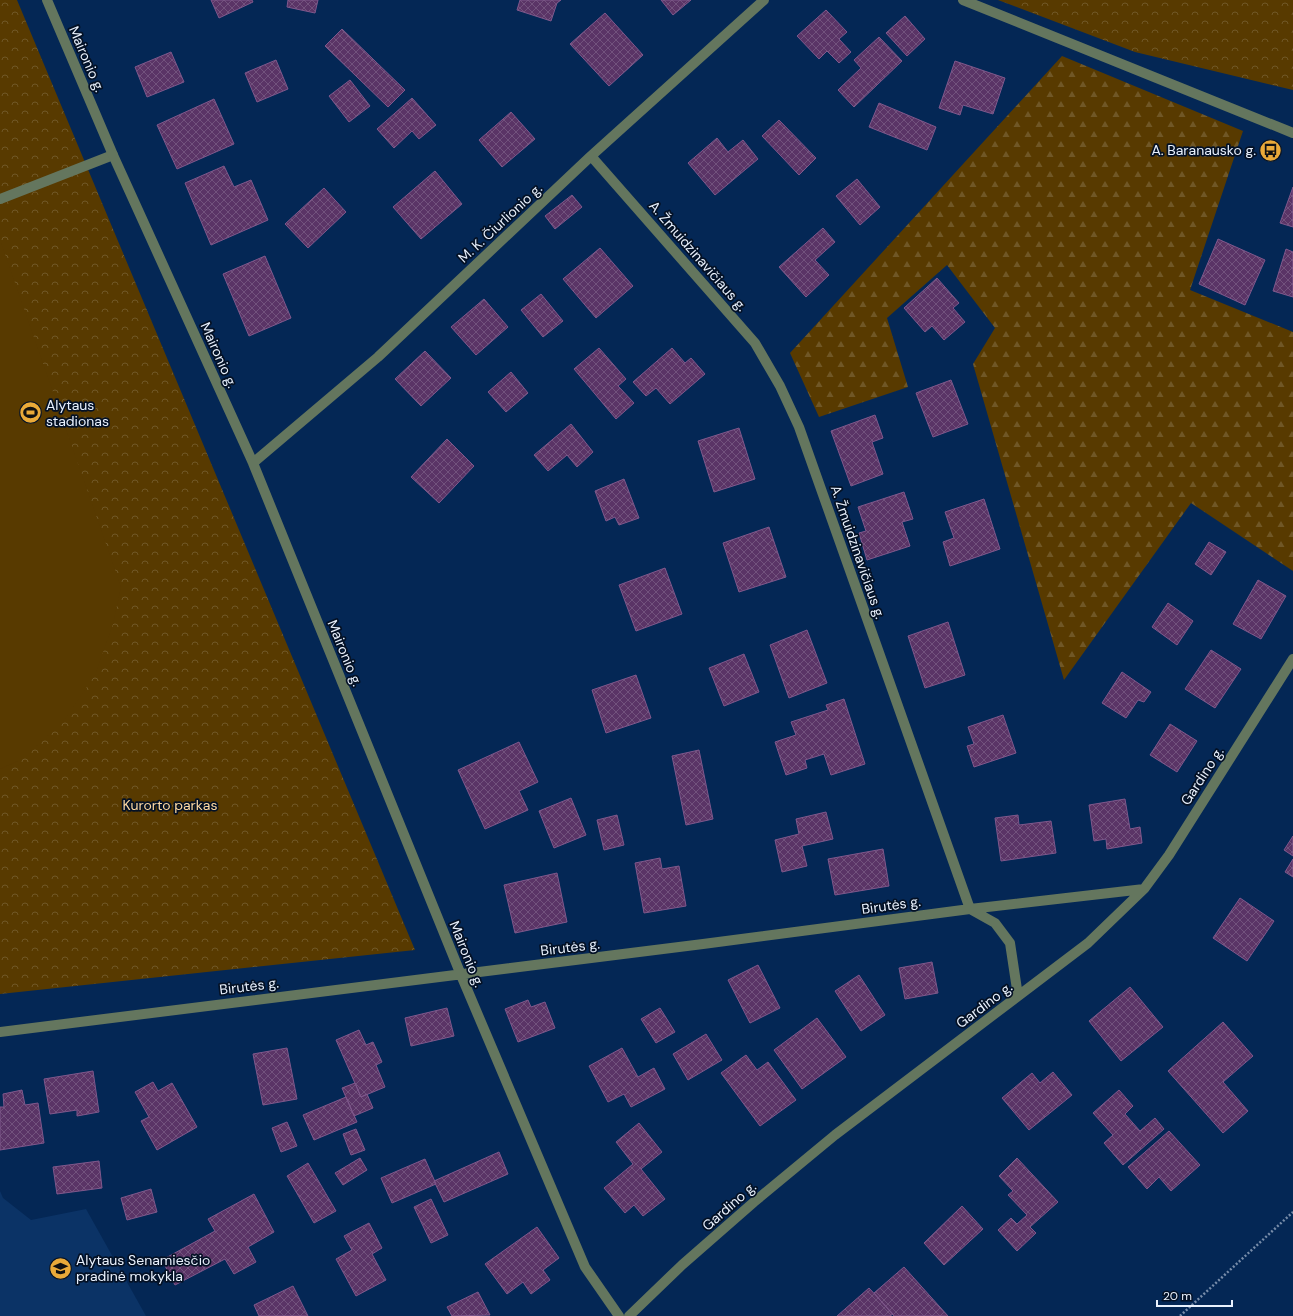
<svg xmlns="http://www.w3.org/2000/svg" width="1293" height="1316" viewBox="0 0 1293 1316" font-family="'DM Sans',sans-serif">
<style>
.built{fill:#0b3366}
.forest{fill:url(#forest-firs)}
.park{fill:url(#park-crowns)}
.garden{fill:#583a00}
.building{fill:url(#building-cross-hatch);stroke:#7f588c}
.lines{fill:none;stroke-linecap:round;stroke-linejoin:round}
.path{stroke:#778ca9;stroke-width:2.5;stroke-dasharray:2 2;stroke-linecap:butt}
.lane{stroke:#64765e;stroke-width:10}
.street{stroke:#64765e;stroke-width:10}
.labels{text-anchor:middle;stroke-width:3.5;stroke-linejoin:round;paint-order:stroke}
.street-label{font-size:14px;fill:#e9f1fd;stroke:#041125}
.poi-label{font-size:14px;fill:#e9f1fd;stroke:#041125;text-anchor:start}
.park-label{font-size:14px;fill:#fdd9a3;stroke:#041125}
</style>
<defs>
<pattern id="forest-firs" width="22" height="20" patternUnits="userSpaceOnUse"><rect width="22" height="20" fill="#583a00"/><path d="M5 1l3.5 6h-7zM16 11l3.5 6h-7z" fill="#705726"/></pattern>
<pattern id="park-crowns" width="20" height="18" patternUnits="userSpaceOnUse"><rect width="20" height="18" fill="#583a00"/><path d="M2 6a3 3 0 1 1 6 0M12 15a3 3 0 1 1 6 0" fill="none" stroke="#705726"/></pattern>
<pattern id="building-cross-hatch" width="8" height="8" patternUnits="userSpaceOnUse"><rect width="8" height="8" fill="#5a3466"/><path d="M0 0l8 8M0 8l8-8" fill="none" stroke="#72527d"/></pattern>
</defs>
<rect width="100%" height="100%" fill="#042755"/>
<path class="built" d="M0,1191L3,1198L31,1220L86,1209L146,1316H0Z"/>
<path class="forest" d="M1062,56L1243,131L1190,290L1293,332V571L1191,503L1064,680L973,364L995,328L947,265L887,318L908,387L819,417L790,353Z"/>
<path class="park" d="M0,0H17L415,950L0,994Z
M998,0H1293V90L1135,52Z"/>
<path class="garden" d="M0,240L121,587L113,624L95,675L61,725L18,761L0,769Z"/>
<path class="building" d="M211,0H252L253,2L219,18Z
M288,0H318L315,13L287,7Z
M520,0H561L557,3L551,21L517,10Z
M661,0H691L673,15Z
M826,10L847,32L839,39L851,52L839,63L827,51L819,59L797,36Z
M605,13L643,55L609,86L570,44Z
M905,16L925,39L907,56L886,33Z
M342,29L405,90L388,107L325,46Z
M879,37L902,61L854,107L838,90L861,68L854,60Z
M171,52L184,82L147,97L135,67Z
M276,60L288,89L257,102L245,73Z
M955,61L1005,78L993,114L963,105L960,115L939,108Z
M350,80L370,106L349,122L329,96Z
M412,98L436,125L419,139L412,131L394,148L377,129Z
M214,99L234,144L177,169L157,125Z
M879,103L936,127L927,150L869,127Z
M511,112L535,139L502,167L479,140Z
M779,120L816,158L799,175L762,136Z
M717,138L728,152L743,140L758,159L715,195L688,163Z
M224,166L234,187L251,180L268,220L211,245L185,183Z
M435,171L462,204L421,239L393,207Z
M857,179L880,207L860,225L836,196Z
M1293,187V227L1280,223Z
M324,188L346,212L308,248L285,224Z
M572,195L582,207L555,229L545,216Z
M823,228L835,242L815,260L829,275L806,297L779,267Z
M1218,239L1265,260L1245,305L1199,284Z
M600,248L633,286L596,318L563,279Z
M1286,249L1293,252V297L1273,291Z
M265,256L291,318L249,336L223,274Z
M937,278L959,303L953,308L965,322L944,340L932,326L925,332L904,308Z
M541,294L563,321L543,337L521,310Z
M484,299L508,327L476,355L451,327Z
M599,348L626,379L618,386L634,403L616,419L574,369Z
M672,348L685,363L691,358L705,374L670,404L656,388L646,396L633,382Z
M425,351L451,378L421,406L395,379Z
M511,372L528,393L506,412L488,392Z
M951,380L968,424L933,437L916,393Z
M875,415L883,438L872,442L883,474L851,486L831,431Z
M571,424L593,452L577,467L567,455L548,471L534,455Z
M739,428L755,479L714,492L698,441Z
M447,439L474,466L439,503L411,477Z
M624,479L639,518L619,525L615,517L606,521L595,491Z
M904,492L913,519L902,522L910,546L867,560L859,533L866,531L858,507Z
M984,499L1000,549L950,566L943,542L954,538L945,512Z
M769,527L786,577L739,592L723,543Z
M1209,542L1226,552L1211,575L1195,564Z
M665,568L682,614L636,631L619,585Z
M1258,580L1286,596L1261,639L1233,624Z
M1168,603L1193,621L1177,645L1152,627Z
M948,622L965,675L925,688L908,636Z
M807,630L827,683L789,698L770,645Z
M1211,650L1241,669L1215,708L1185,689Z
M744,654L759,692L724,706L709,668Z
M1122,672L1151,692L1144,702L1138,700L1126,718L1102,703Z
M636,675L651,718L606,733L592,690Z
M844,699L865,764L831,775L824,754L805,760L807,768L786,775L775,742L796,735L791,722L828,710L826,705Z
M1003,715L1016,753L974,767L967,746L974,744L968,727Z
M1170,724L1197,741L1177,772L1150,755Z
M519,742L538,782L519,791L528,810L485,829L458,770Z
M699,750L713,819L686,825L672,756Z
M571,798L586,835L554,848L539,811Z
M1125,799L1130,829L1140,827L1142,843L1107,849L1106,839L1094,841L1089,805Z
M826,812L833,839L802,846L807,866L782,872L775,840L799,834L796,819Z
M617,815L624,845L604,850L597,820Z
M1018,815L1019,825L1051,821L1056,853L1001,861L995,818Z
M1293,836V856L1284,850Z
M883,849L889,886L835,895L828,859Z
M660,858L662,869L679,866L686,906L644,913L635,863Z
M1293,859V877L1285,872Z
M557,873L567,922L515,933L504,885Z
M1240,898L1274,921L1247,961L1213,938Z
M932,962L938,993L905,999L899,968Z
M758,965L780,1008L750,1023L728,980Z
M859,975L885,1015L861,1031L835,991Z
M1130,987L1163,1027L1121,1061L1089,1021Z
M528,1000L531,1007L545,1002L555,1028L518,1042L505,1009Z
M447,1008L454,1036L411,1046L405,1018Z
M660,1008L675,1032L656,1043L641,1019Z
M817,1018L846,1057L802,1089L774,1050Z
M1223,1022L1253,1056L1223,1082L1248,1111L1223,1133L1168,1071Z
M359,1030L366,1045L373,1042L382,1062L376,1065L385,1087L361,1097L336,1040Z
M706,1034L722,1060L688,1080L673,1054Z
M287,1048L297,1099L263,1105L253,1054Z
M622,1048L638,1077L654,1068L665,1089L631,1107L624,1094L608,1102L589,1066Z
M746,1055L757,1070L768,1062L796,1100L760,1126L721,1073Z
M93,1071L99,1112L77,1116V1110L50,1114L44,1079Z
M1053,1072L1072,1095L1029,1130L1002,1098L1032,1073L1040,1083Z
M153,1082L158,1091L172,1083L197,1127L157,1150L141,1121L149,1117L135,1092Z
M355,1083L361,1097L367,1094L373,1108L354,1116L342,1088Z
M22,1090L25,1105L38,1103L44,1143L0,1150V1107H4L3,1094Z
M1119,1090L1133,1106L1125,1114L1140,1131L1155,1118L1164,1129L1123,1165L1104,1143L1113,1135L1093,1113Z
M346,1097L357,1122L314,1140L303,1115Z
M287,1122L297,1146L281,1152L272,1128Z
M639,1123L662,1152L641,1169L665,1199L643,1216L634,1205L625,1213L604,1188L633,1164L616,1142Z
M356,1129L365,1150L351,1155L343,1134Z
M1169,1131L1200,1165L1171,1191L1159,1177L1147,1189L1128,1167Z
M499,1152L508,1174L444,1202L434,1181Z
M360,1158L367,1170L343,1185L335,1173Z
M1017,1158L1058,1202L1030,1227L1036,1233L1017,1251L998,1230L1011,1218L1017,1224L1027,1215L1008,1195L1013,1191L999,1176Z
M425,1159L436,1184L392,1203L381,1178Z
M99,1161L102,1188L57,1194L53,1167Z
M308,1163L336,1211L314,1223L287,1176Z
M151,1189L157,1212L127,1220L121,1198Z
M254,1194L274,1232L248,1247L256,1262L234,1274L225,1259L175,1285L162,1260L215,1231L208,1219Z
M431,1199L448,1235L431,1243L414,1207Z
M962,1206L983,1229L944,1265L924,1243Z
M369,1223L382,1248L372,1254L386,1280L356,1296L336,1259L352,1250L344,1236Z
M537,1227L559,1258L543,1270L550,1280L531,1294L523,1282L507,1294L485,1264Z
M904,1267L948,1316H894L874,1293Z
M293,1286L308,1316H259L254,1305Z
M869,1288L893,1314L890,1316H837Z
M478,1292L490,1315L452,1316L447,1307Z"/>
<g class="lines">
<path class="path" d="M1180,1316L1293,1212"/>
<path class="lane" d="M0,199L113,155"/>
<path class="street" d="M47,0L113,155L253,463L461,975L585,1267L619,1316
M963,0L1293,133
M591,156L755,343L780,386L799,427L970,909L995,923L1010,943L1018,996
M253,463L378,357L591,156L764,0
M0,1032L703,944L970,909L1144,889
M629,1316L682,1265L754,1202L835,1135L1088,943L1144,889L1169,855L1293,659"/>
</g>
<defs>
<symbol id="bus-disc" viewBox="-11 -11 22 22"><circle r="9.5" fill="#eaaa39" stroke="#041125"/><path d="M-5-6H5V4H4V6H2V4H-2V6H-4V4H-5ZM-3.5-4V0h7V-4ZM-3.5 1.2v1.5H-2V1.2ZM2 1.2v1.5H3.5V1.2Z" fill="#111"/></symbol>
<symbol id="stadium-disc" viewBox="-11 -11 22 22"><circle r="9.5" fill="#eaaa39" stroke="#041125"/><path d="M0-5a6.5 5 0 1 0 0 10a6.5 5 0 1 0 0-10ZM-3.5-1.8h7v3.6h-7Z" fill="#111"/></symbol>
<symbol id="school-disc" viewBox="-11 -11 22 22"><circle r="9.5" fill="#eaaa39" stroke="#041125"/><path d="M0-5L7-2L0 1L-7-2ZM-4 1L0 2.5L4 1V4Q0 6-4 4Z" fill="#111"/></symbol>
</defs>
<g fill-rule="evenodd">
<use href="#bus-disc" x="1258" y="138" width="25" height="25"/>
<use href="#stadium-disc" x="18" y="400" width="25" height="25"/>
<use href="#school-disc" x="48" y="1256" width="25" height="25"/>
</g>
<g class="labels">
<g class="street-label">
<text transform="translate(87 59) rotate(67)" y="5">Maironio g.</text>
<text transform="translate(500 223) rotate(-43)" y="5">M. K. Čiurlionio g.</text>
<text transform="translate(698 256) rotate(49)" y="5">A. Žmuidzinavičiaus g.</text>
<text transform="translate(219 355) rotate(66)" y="5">Maironio g.</text>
<text transform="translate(858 552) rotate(71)" y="5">A. Žmuidzinavičiaus g.</text>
<text transform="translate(345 653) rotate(68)" y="5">Maironio g.</text>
<text transform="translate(1202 776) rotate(-57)" y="5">Gardino g.</text>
<text transform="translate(891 905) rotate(-8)" y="5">Birutės g.</text>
<text transform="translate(570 947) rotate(-7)" y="5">Birutės g.</text>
<text transform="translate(467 954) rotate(68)" y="5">Maironio g.</text>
<text transform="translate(249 986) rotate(-7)" y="5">Birutės g.</text>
<text transform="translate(984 1005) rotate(-37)" y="5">Gardino g.</text>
<text transform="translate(729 1206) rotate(-41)" y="5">Gardino g.</text>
</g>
<g class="poi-label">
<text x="1256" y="155" text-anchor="end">A. Baranausko g.</text>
<text x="46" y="410">Alytaus<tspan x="46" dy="16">stadionas</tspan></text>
<text x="76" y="1265">Alytaus Senamiesčio<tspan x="76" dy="16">pradinė mokykla</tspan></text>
</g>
<g class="park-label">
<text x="170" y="810">Kurorto parkas</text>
</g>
</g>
<path d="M1157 1300v6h75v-6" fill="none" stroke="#e9f1fd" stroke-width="2"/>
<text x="1163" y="1300" font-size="12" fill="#e9f1fd" stroke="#041125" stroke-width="3" paint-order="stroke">20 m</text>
</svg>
